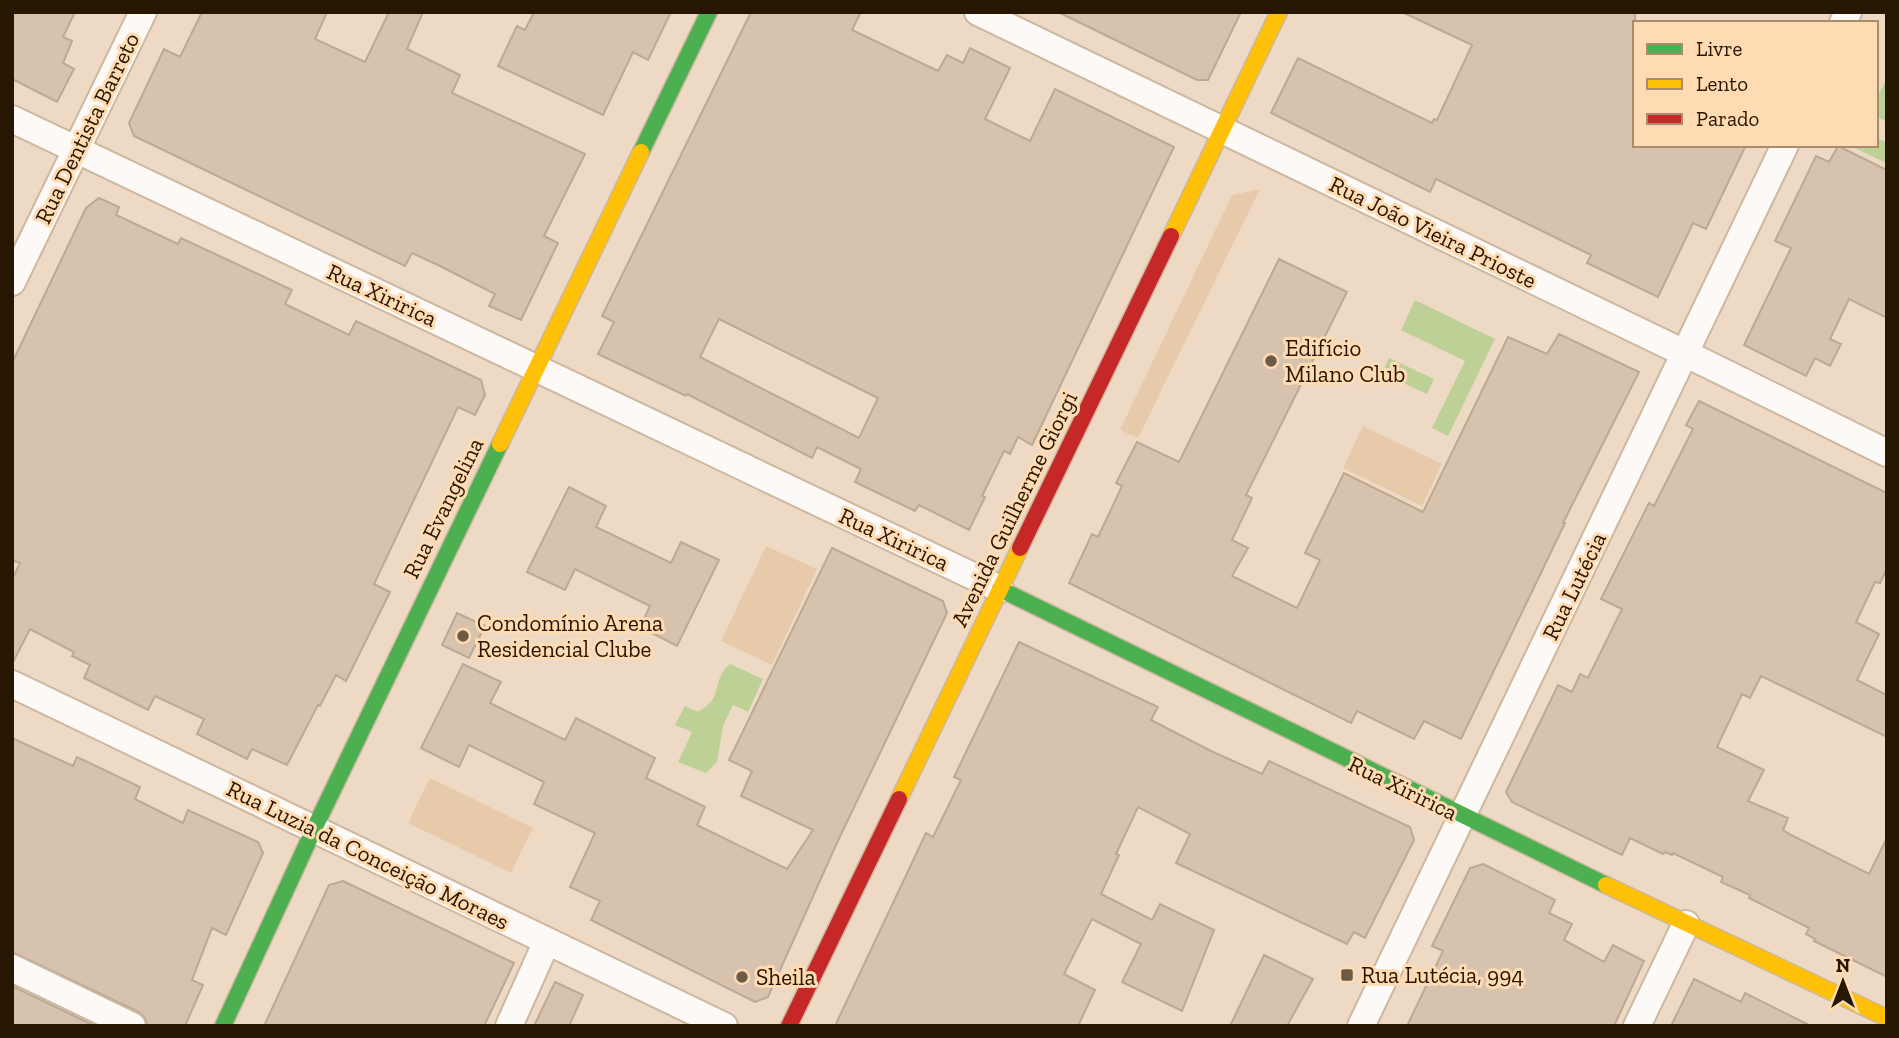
<svg xmlns="http://www.w3.org/2000/svg" width="1899" height="1038" viewBox="0 0 1899 1038" font-family="'Zilla Slab',serif">
<style>
.green{fill:#e6caaa}
.water{fill:#bdd096}
.building{fill:#d6c2ad;stroke:#bda992;stroke-width:2;fill-rule:evenodd}
.lines{fill:none;stroke-linecap:round;stroke-linejoin:round}
.street-casing{stroke:#ccb8a1;stroke-width:30}
.fast-casing{stroke:#ccb8a1;stroke-width:19}
.slow-casing{stroke:#ccb8a1;stroke-width:19}
.jam-casing{stroke:#ccb8a1;stroke-width:19}
.street{stroke:#fcf9f6;stroke-width:26}
.fast{stroke:#4caf50;stroke-width:16}
.slow{stroke:#ffc107;stroke-width:16}
.jam{stroke:#c62828;stroke-width:16}
.poi-dot{fill:#6d5b46;stroke:#ffdbb3;stroke-width:2.5}
.labels{text-anchor:middle;stroke-width:6;stroke-linejoin:round;paint-order:stroke}
.street-label{font-size:23px;fill:#271602;stroke:#ffdbb3}
.poi-label{font-size:23px;fill:#271602;stroke:#ffdbb3;text-anchor:start}
</style>
<rect width="100%" height="100%" fill="#eedac4"/>
<path class="green" d="M1260,189L1138,438L1120,430L1232,195Z
M1363,426L1442,464L1422,506L1343,468Z
M766,546L817,569L772,665L721,641Z
M430,778L533,828L511,873L408,823Z"/>
<path class="water" d="M1887,78V122L1876,116V99Z
M1876,137L1887,143L1886,163L1851,146L1876,145Z
M1415,300L1495,339L1448,436L1432,428L1465,361L1401,330Z
M1389,358L1434,379L1427,394L1382,373Z
M730,664L763,679L748,712L733,705L723,726L717,762L706,773L678,762L692,732L675,725L685,706L698,712C726,696 709,683 730,664Z"/>
<path class="building" d="M12,12H75L63,37L72,41L63,63L74,69L57,102L12,79Z
M202,12H327L315,39L365,62L389,12H423L407,49L460,75L452,93L585,154L544,236L558,243L521,320L489,306L495,294L440,266L412,253L405,266L134,136L129,123L164,49L180,57Z
M534,12H671L648,60L633,52L603,115L498,66L517,26L525,30Z
M751,12H861L852,30L938,71L947,55L963,63L970,48L1010,68L985,119L1030,141L1055,89L1174,147L1032,445L1018,437L1010,454L1004,451L982,496L985,497L969,530L919,505L915,511L855,482L861,469L817,447L812,458L687,394L686,396L598,354L614,322L602,316ZM719,319L878,398L859,438L700,357Z
M1058,12H1241L1208,80H1197Z
M1402,12H1635V145H1746L1706,229L1693,223L1658,297L1587,263L1591,255L1436,179L1430,192L1271,113L1298,58L1432,123L1434,119L1437,120L1472,45Z
M1838,146L1887,170V318L1849,299L1830,339L1841,344L1830,366L1815,358L1806,376L1744,345L1791,248L1775,241L1816,156L1829,162Z
M99,198L119,207L116,215L178,244L181,238L292,290L285,304L349,335L356,321L481,380L485,395L475,415L458,407L374,584L390,592L346,681L336,675L320,706L318,705L287,765L252,749L247,759L197,734L204,719L155,696L148,710L84,678L90,665L72,656L74,652L30,629L12,664V580L20,563L12,560V363L86,208Z
M1279,259L1347,292L1246,495L1252,498L1232,540L1248,548L1232,576L1297,608L1320,560L1305,553L1344,473L1423,512L1508,337L1547,354L1559,334L1639,372L1563,523H1565L1461,739L1424,721L1414,739L1357,711L1351,723L1069,583L1092,534L1098,537L1122,486L1116,483L1137,442L1179,462Z
M1699,401L1887,493V568L1880,583L1875,582L1856,622L1879,634L1857,680L1887,695V737L1761,676L1750,698L1742,694L1717,747L1764,770L1748,801L1788,818L1783,830L1791,835L1869,874L1887,838V977L1814,941L1815,939L1806,934L1809,928L1749,898L1750,895L1721,882L1723,877L1673,853L1672,855L1665,852L1663,854L1630,838L1622,855L1512,802L1506,792L1558,685L1572,692L1580,674L1588,678L1622,609L1601,599L1649,503L1654,506L1693,429L1686,425Z
M569,487L606,506L596,527L671,563L681,542L719,560L677,646L640,627L650,606L575,569L565,590L527,572Z
M832,548L943,601L947,613L836,845L768,997L755,1002L591,920L600,901L570,887L595,833L534,804L544,782L469,745L459,767L421,748L463,664L501,682L490,703L565,740L576,718L655,758L646,778L705,807L697,825L787,869L813,830L741,796L752,771L729,760Z
M457,613L485,626L469,658L442,645Z
M1019,642L1158,707L1151,720L1211,751L1262,774L1269,761L1410,827L1414,840L1365,938L1354,932L1347,944L1176,863L1190,834L1138,807L1116,854L1119,855L1101,894L1152,920L1160,904L1214,930L1182,1011L1122,982L1141,944L1092,919L1064,974L1095,990L1078,1026H835L926,833L933,837L961,780L954,777Z
M12,738L73,766L77,757L140,787L135,799L183,823L188,810L258,842L263,853L226,935L212,928L192,980L203,985L185,1026H148L145,1018L139,1012L12,952Z
M1483,864L1555,900L1549,913L1572,924L1564,940L1604,962L1613,945L1644,961L1614,1026H1407L1443,951L1432,946L1470,868Z
M343,881L514,963L484,1026H264L329,885Z
M1264,955L1313,979L1287,1026H1230Z
M1694,979L1741,1002L1745,993L1811,1026H1671Z
M555,982L583,995L569,1026H534Z
M12,986L95,1026H12Z"/>
<g class="lines">
<defs>
<path id="street" d="M978,12L1711,366L1887,453
M1843,23L1848,12
M12,119L1000,589
M12,282L143,12
M12,684L724,1026
M12,968L132,1026
M509,1026L547,941
M1361,1026L1785,145
M1637,1026L1686,924"/>
<path id="fast" d="M641,152L709,12
M1000,589L1606,885
M223,1026L314,829L500,444"/>
<path id="slow" d="M1171,236L1279,12
M500,444L641,152
M899,799L1020,548
M1606,885L1887,1018"/>
<path id="jam" d="M1020,548L1171,236
M789,1026L899,799"/>
</defs>
<use href="#street" class="street-casing"/>
<use href="#fast" class="fast-casing"/>
<use href="#slow" class="slow-casing"/>
<use href="#jam" class="jam-casing"/>
<use href="#street" class="street"/>
<use href="#fast" class="fast"/>
<use href="#slow" class="slow"/>
<use href="#jam" class="jam"/>
</g>
<g class="poi-dot">
<circle cx="1271" cy="361" r="7"/>
<circle cx="463" cy="636" r="7"/>
<rect x="1340" y="968" width="14" height="14" rx="3.5"/>
<circle cx="742" cy="977" r="7"/>
</g>
<g class="labels">
<g class="street-label">
<text transform="translate(87 128) rotate(-64)" y="8">Rua Dentista Barreto</text>
<text transform="translate(1433 232) rotate(26)" y="8">Rua João Vieira Prioste</text>
<text transform="translate(382 295) rotate(25)" y="8">Rua Xiririca</text>
<text transform="translate(443 508) rotate(-64)" y="8">Rua Evangelina</text>
<text transform="translate(1014 509) rotate(-64)" y="8">Avenida Guilherme Giorgi</text>
<text transform="translate(894 539) rotate(25)" y="8">Rua Xiririca</text>
<text transform="translate(1574 586) rotate(-64)" y="8">Rua Lutécia</text>
<text transform="translate(1403 788) rotate(26)" y="8">Rua Xiririca</text>
<text transform="translate(368 855) rotate(26)" y="8">Rua Luzia da Conceição Moraes</text>
</g>
<g class="poi-label">
<text x="1285" y="356">Edifício<tspan x="1285" dy="26">Milano Club</tspan></text>
<text x="477" y="631">Condomínio Arena<tspan x="477" dy="26">Residencial Clube</tspan></text>
<text x="1361" y="983">Rua Lutécia, 994</text>
<text x="756" y="985">Sheila</text>
</g>
</g>
<rect width="1899" height="1038" fill="none" stroke="#271602" stroke-width="28"/>
<rect x="1633" y="21" width="245" height="126" fill="#ffdbb3" stroke="#a98c6c" stroke-width="2"/>
<rect x="1647" y="44" width="35" height="10" fill="#4caf50" stroke="#a98c6c" stroke-width="2"/>
<text x="1696" y="56" font-size="21" fill="#271602">Livre</text>
<rect x="1647" y="79" width="35" height="10" fill="#ffc107" stroke="#a98c6c" stroke-width="2"/>
<text x="1696" y="91" font-size="21" fill="#271602">Lento</text>
<rect x="1647" y="114" width="35" height="10" fill="#c62828" stroke="#a98c6c" stroke-width="2"/>
<text x="1696" y="126" font-size="21" fill="#271602">Parado</text>
<g transform="translate(1843 982)" stroke="#ffdbb3" stroke-width="5" paint-order="stroke">
<path d="M0-5L12 26L0 18L-12 26Z" fill="#271602"/>
<text y="-10" font-size="19" font-weight="bold" text-anchor="middle" fill="#271602">N</text>
</g>
</svg>
